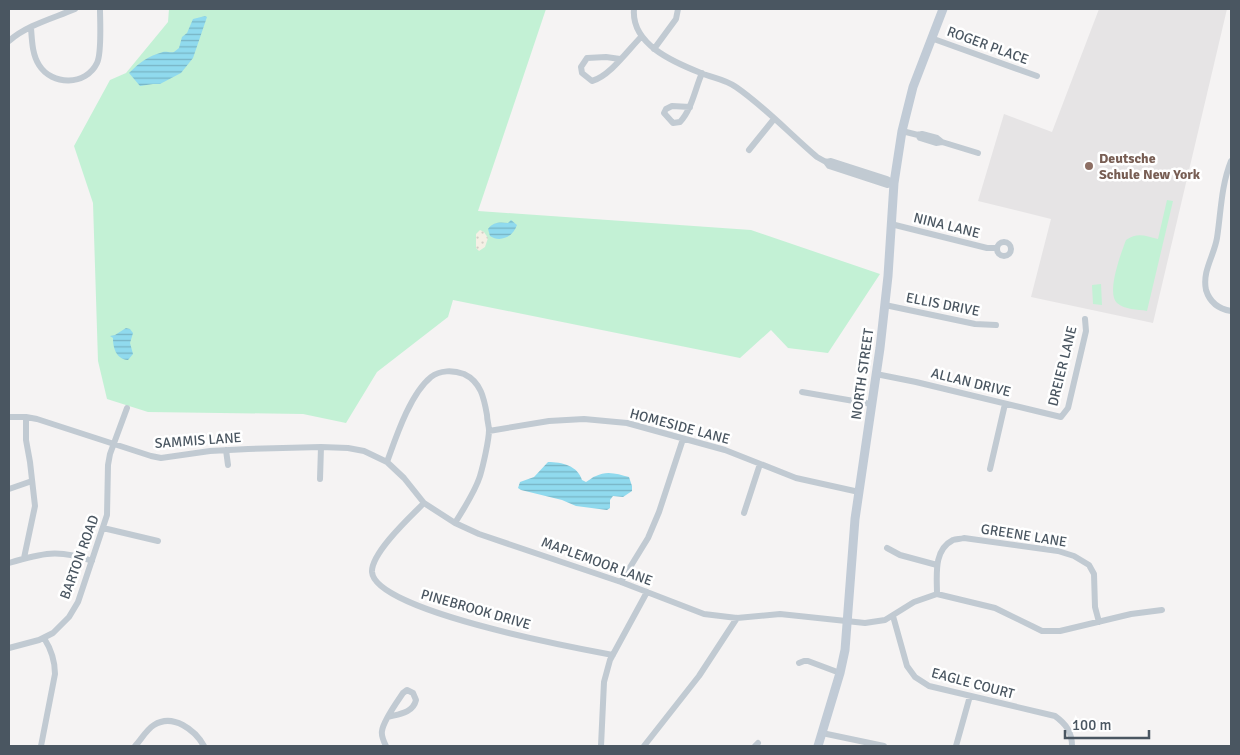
<svg xmlns="http://www.w3.org/2000/svg" width="1240" height="755" viewBox="0 0 1240 755" font-family="Signika,sans-serif">
<style>
.education{fill:#e6e4e5}
.green{fill:#c3f1d5}
.sand{fill:url(#sand-dots)}
.water{fill:url(#water-rules)}
.lines{fill:none;stroke-linecap:round;stroke-linejoin:round}
.street{stroke:#c1cad2;stroke-width:6}
.secondary{stroke:#c1cbd6;stroke-width:9}
.education-dot{fill:#8d6e63;stroke:#fff;stroke-width:2}
.labels{text-anchor:middle;stroke-width:5;stroke-linejoin:round;paint-order:stroke}
.street-label{font-size:14px;fill:#4a5661;stroke:#fff}
.education-label{font-size:14px;font-weight:bold;fill:#785e54;stroke:#fff;text-anchor:start}
</style>
<defs>
<pattern id="sand-dots" width="8" height="8" patternUnits="userSpaceOnUse" patternTransform="scale(1.25)"><rect width="8" height="8" fill="#f5f0e5"/><path d="M2 2h.1M6 6h.1" fill="none" stroke="#d4d0c7" stroke-width="1.8" stroke-linecap="round"/></pattern>
<pattern id="water-rules" width="6" height="5" patternUnits="userSpaceOnUse" patternTransform="scale(1.25)"><rect width="6" height="5" fill="#90daee"/><path d="M0 2.5h6" fill="none" stroke="#78b4c4"/></pattern>
</defs>
<rect width="100%" height="100%" fill="#f5f3f3"/>
<path class="education" d="M1099,9H1227L1153,323L1031,297L1051,219L978,201L1004,114L1052,132Z"/>
<path class="green" d="M169,9H546L478,211L751,230L880,274L828,353L788,348L771,330L740,358L453,300L448,317L377,372L346,423L303,414L148,412L107,399L98,361L93,203L74,146L110,80L126,73L168,22Z
M1167,200L1173,201L1147,311C1137,309 1125,310 1117,303C1106,293 1121,253 1126,240C1138,232 1145,236 1158,239Z
M1101,284L1102,305L1093,304L1092,285Z"/>
<path class="sand" d="M480,230L484,232L488,238L485,247L479,251L476,248V234Z"/>
<path class="water" d="M205,16L207,17L193,58L181,73L160,84H153L140,86L129,73C139,63 148,56 163,52C166,51 170,53 174,52L179,48L182,37L187,33L193,19Z
M511,220L517,225C513,237 500,243 490,236L488,229C493,222 500,222 508,223Z
M126,328L130,329L133,333L130,343L133,354L128,360C116,359 113,348 113,338L110,336L115,335Z
M548,462C562,462 578,466 582,480L586,482C590,480 592,477 596,476C607,470 618,474 629,477L632,486V491L623,497L613,496L610,500V508L607,510L576,506L562,500L521,490L518,488L520,482L534,477Z"/>
<g class="lines">
<path class="street" d="M634,9C631,44 673,62 701,73C713,78 725,79 736,87C765,107 790,134 817,157L826,162L831,161L887,179L894,183
M31,28C32,40 32,54 39,65C52,86 86,86 97,63C102,53 100,22 100,9
M931,38L1037,76
M9,41C27,25 54,18 75,9
M654,49L676,19L678,9
M620,59L606,57L587,58L581,67L582,73L592,81C610,76 628,50 641,37
M690,107L672,106L666,109L664,113L673,123L680,122C692,109 695,89 702,73
M902,131L918,135L922,134L937,138L942,142L978,153
M918,135L920,138L936,143L942,142
M749,150L774,119
M1231,161C1221,186 1221,212 1217,238C1214,256 1202,271 1206,290C1210,303 1219,309 1231,311
M826,162L829,166L887,185L894,183
M891,224L987,248H996
M997 249a7 7 0 1 1 14 0a7 7 0 1 1-14 0Z
M885,305L975,324L996,325
M876,374L916,382L1061,417L1068,408L1086,331L1085,319
M802,392L871,404
M9,417H26L37,419L151,456L161,458L210,451L248,449L321,447L348,448L364,451L387,462L404,478L424,503L455,523L479,534L621,582L704,614L737,618L780,614L865,623L885,620L914,602L937,594L995,608L1042,631H1060L1131,614L1162,610
M489,431L549,421L584,419L627,423L725,450L796,478L859,492
M226,450L228,465
M387,462C396,437 410,394 431,377C440,370 453,370 464,374C481,382 484,398 487,415C487,420 489,426 489,430C489,440 483,466 480,476C475,492 464,508 455,523
M990,469L1005,404
M320,479L321,447
M9,489L32,481
M424,503C411,516 371,553 372,572C375,611 576,648 613,655
M744,513L760,464
M103,528L158,541
M887,548L900,555L937,565
M24,558L35,506L30,462L26,440V417
M9,563C42,553 59,549 92,561
M621,582L648,538L659,512L683,439
M937,594C937,576 933,550 953,540C956,539 961,539 964,538L1058,551L1074,556L1089,565L1094,574L1095,607L1099,622
M893,616L907,666L915,677L929,686L1055,716C1066,724 1072,732 1072,746
M9,648L39,640L53,633L69,617L78,602L107,515L108,465L110,454L127,408
M799,663L804,661H808L840,673
M822,733L884,746
M41,746L55,674C55,660 51,649 44,638
M135,746C141,740 146,730 154,725C173,713 195,730 204,746
M386,746C384,742 381,736 382,731C383,721 397,702 403,693L407,690L413,693L416,700C413,713 399,714 388,717
M601,746L604,682L610,660L647,592
M644,746L699,676L737,618
M755,746L758,743
M956,746L970,696"/>
<path class="secondary" d="M818,746L840,673L845,650L855,519L880,348L888,276L894,183L902,131L913,87L943,9"/>
</g>
<circle class="education-dot" cx="1089" cy="166" r="5"/>
<g class="labels">
<g class="street-label">
<text transform="translate(988 45) rotate(20)" y="5">ROGER PLACE</text>
<text transform="translate(947 225) rotate(14)" y="5">NINA LANE</text>
<text transform="translate(943 304) rotate(11)" y="5">ELLIS DRIVE</text>
<text transform="translate(1062 366) rotate(-76)" y="5">DREIER LANE</text>
<text transform="translate(862 374) rotate(-82)" y="5">NORTH STREET</text>
<text transform="translate(971 382) rotate(14)" y="5">ALLAN DRIVE</text>
<text transform="translate(680 426) rotate(15)" y="5">HOMESIDE LANE</text>
<text transform="translate(198 440) rotate(-4)" y="5">SAMMIS LANE</text>
<text transform="translate(1024 535) rotate(9)" y="5">GREENE LANE</text>
<text transform="translate(79 557) rotate(-70)" y="5">BARTON ROAD</text>
<text transform="translate(597 561) rotate(20)" y="5">MAPLEMOOR LANE</text>
<text transform="translate(476 609) rotate(16)" y="5">PINEBROOK DRIVE</text>
<text transform="translate(973 683) rotate(15)" y="5">EAGLE COURT</text>
</g>
<g class="education-label">
<text x="1099" y="163">Deutsche<tspan x="1099" dy="16">Schule New York</tspan></text>
</g>
</g>
<rect width="1240" height="755" fill="none" stroke="#4a5661" stroke-width="20"/>
<path d="M1065 730v8h84v-8" fill="none" stroke="#4a5661" stroke-width="2.5"/>
<text x="1072" y="730" font-size="15" fill="#4a5661" stroke="#ffffff" stroke-width="4" paint-order="stroke">100 m</text>
</svg>
